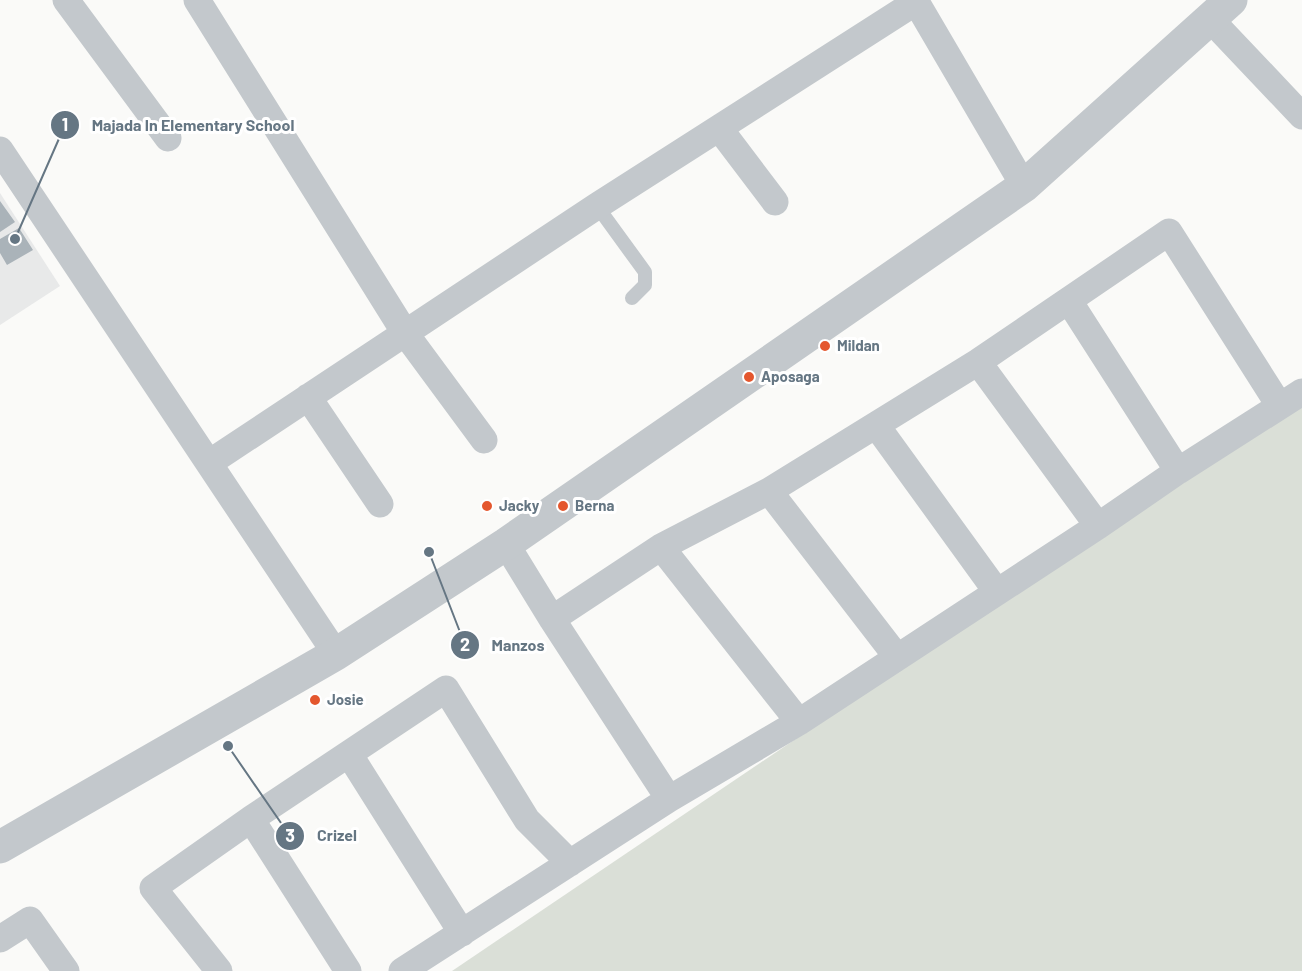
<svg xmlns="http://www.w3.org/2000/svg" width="1302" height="971" viewBox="0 0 1302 971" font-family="Barlow,sans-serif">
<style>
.built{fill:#e8e9e9}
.green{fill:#dadfd7}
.building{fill:#aab3b9}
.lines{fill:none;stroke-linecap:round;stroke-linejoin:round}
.service{stroke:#c3c8cc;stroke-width:14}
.minor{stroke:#c3c8cc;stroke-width:27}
.tertiary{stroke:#c3c8cc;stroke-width:33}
.poi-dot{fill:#e4572e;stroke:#fff;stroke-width:2}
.labels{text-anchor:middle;stroke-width:6;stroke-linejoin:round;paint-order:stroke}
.poi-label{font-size:15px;font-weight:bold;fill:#657683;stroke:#fff;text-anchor:start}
.leader{fill:none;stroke:#657683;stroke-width:2}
.callout-dot{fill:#657683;stroke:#fff;stroke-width:2}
.mark-label{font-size:18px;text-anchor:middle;font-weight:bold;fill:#fff}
.callout-label{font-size:16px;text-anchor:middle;font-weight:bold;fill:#657683;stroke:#fff;stroke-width:6;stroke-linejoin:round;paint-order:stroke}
</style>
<rect width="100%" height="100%" fill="#fafaf8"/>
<path class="built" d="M0,193L60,286L0,325Z"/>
<path class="green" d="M1302,397V971H452Z"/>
<path class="building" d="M0,201L15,222L0,232Z
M19,228L33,250L7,265L0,253V239Z"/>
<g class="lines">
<path class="service" d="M597,206L645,272V285L632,298"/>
<path class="minor" d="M66,0L168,138
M197,0L405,333L484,440
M915,0L1024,186
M1211,20L1302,116
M719,128L775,202
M0,150L336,654
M1069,301L1178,471
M978,362L1098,526
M308,397L380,504
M876,425L997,592
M209,463L597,206L916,2
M769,491L897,657
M506,544L552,619L669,799
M661,547L799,722
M552,619L661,547L769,491L978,362L1169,232L1279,405
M349,754L462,933
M251,819L446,689L527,820L570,863
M0,939L30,920L66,971
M219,971L153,888L251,819L348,971
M402,971L669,799L799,722L1098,526L1178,471L1302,392"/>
<path class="tertiary" d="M0,847L336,654L506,544L1024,186L1231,0"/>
</g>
<g class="poi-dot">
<circle cx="825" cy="346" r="6"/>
<circle cx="749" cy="377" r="6"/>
<circle cx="487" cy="506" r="6"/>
<circle cx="563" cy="506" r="6"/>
<circle cx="315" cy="700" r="6"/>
</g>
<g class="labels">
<g class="poi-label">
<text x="837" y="351">Mildan</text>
<text x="761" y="382">Aposaga</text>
<text x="499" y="511">Jacky</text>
<text x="575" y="511">Berna</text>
<text x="327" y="705">Josie</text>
</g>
</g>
<path class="leader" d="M15 239L65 125M429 552L465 645M228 746L290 836"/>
<g class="callout-dot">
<circle cx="15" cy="239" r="6"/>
<circle cx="429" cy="552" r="6"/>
<circle cx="228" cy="746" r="6"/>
<circle cx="65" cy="125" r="15"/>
<circle cx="465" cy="645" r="15"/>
<circle cx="290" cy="836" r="15"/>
</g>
<g class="mark-label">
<text x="65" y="131">1</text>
<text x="465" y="651">2</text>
<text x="290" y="842">3</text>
</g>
<g class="callout-label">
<text x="193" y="131">Majada In Elementary School</text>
<text x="518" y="651">Manzos</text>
<text x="337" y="841">Crizel</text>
</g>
</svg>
